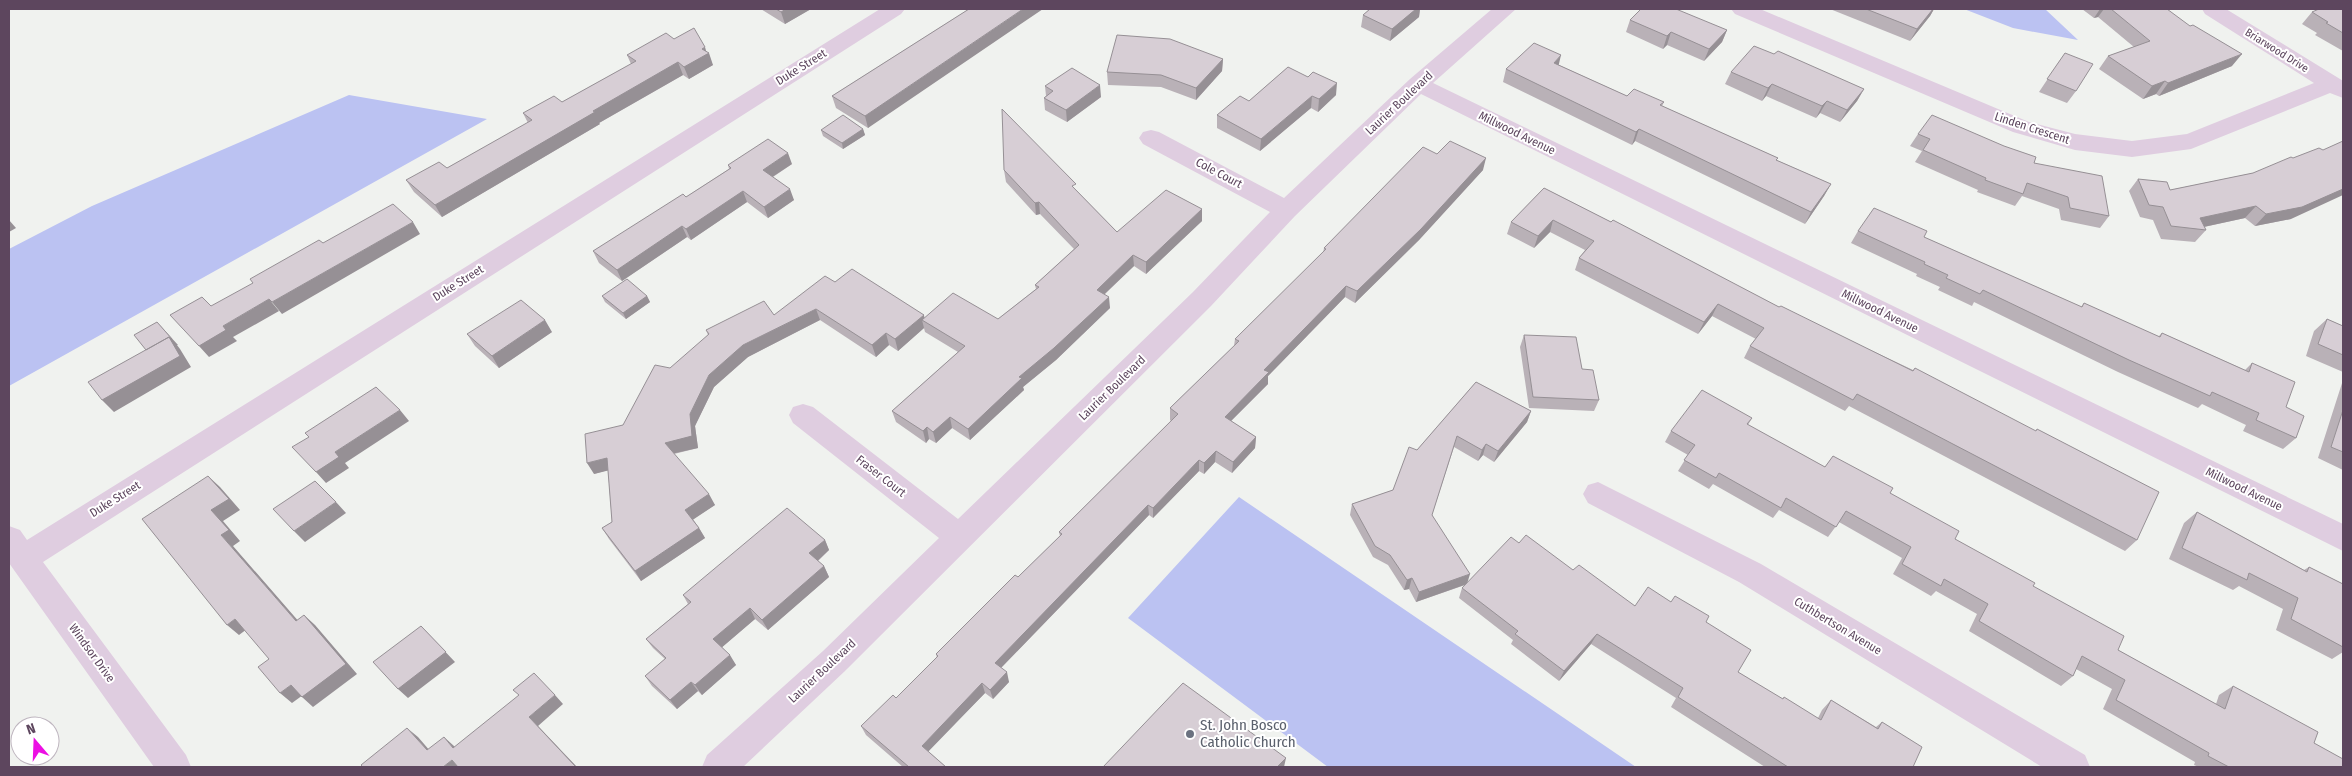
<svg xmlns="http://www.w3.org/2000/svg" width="2352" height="776" viewBox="0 0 2352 776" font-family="'Fira Sans Condensed',sans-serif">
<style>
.green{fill:#bbc2f2}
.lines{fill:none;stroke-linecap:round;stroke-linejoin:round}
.minor{fill:#dfcde0;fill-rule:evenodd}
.wall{fill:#b9b1b7}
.shaded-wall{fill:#969095}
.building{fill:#d7ced5;stroke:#969095}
.worship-dot{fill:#6b7280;stroke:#fff;stroke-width:2}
.labels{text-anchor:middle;stroke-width:4;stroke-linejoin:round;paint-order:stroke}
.far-street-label{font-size:11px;fill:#5d465e;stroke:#fff}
.street-label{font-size:12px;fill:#5d465e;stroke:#fff}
.near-worship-label{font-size:15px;fill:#5b616d;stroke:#fff;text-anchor:start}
</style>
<rect width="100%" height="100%" fill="#f0f2ef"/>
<path class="green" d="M1964,9H2045L2078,40L2013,28Z
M349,95L487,119L9,386V249L92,206Z
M1239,497L1636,767H1328L1128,618Z"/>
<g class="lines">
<path class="minor" d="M880,9H905L901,14L43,562L186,755L191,767H154L9,563V526L20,530L27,540Z
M1492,9H1516L1433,83L2343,524V551L1421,94L1295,216L1211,306L845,671L743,767H702L707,755L823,651L939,538L793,423L789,415L793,407L803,404L813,407L958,519L1193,292L1270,212L1143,144L1139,138L1143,132L1151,130L1159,132L1284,198L1410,79Z
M1731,9H1760L2029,122L2075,134L2132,141L2187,134L2314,83L2205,14L2202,9H2226L2340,79L2343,81V98L2330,93L2191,149L2132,157L2075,150L2013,132L1735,14Z
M1598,482L1761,564L2085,755L2090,767H2042L1739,582L1588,503L1583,494L1588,485Z"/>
</g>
<path class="wall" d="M761,9H811L785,24Z
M969,9L868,128L836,108L832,96Z
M1370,9H1420L1419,17L1390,41L1361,27L1363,15Z
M1830,9H1934L1930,16L1910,41Z
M2082,9H2167L2232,66L2159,96L2156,94L2143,99L2099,69L2108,56L2134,47L2098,17L2094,18Z
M2343,9V51L2315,35L2317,33L2302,24L2312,12Z
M1630,20L1727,30L1722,42L1704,61L1667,45L1663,49L1626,32Z
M674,39L713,65L689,79L683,75L599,123L600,124L442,217L414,192L406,180L447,168L528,123L523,113L562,102L631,64L627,55Z
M2065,53L2076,91L2067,103L2039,92Z
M1774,54L1864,89L1857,101L1840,122L1820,113L1816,118L1766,96L1762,101L1725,84L1731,72Z
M1223,59L1222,71L1196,100L1161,87L1108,85L1107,72Z
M1559,65L1627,96L1664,102L1662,106L1778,158L1776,160L1831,184L1824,196L1805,224L1635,141L1632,145L1503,82L1506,69Z
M1288,67L1336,95L1318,112L1311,108L1260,151L1217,128V115L1249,101Z
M1045,86L1101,97L1067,122L1045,110L1044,98L1046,96Z
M863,129L865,135L843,149L823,136L821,130Z
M1918,134L2034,163L2109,216L2100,228L2061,220L2059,209L2022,196L2015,206L1977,192L1978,190L1915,162L1922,151L1910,146Z
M1437,154L1483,170L1419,240L1355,303L1345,297L1268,376V384L1231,421L1256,437L1255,448L1232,473L1215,462L1204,474L1199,471L1153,518L1149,515L1001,668L1009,682L993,699L985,693L928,751L946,767H903L866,735L861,726L896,698L937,658L936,654L1018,577L1060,536L1059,532L1171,421L1170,420V408L1234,346L1235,339L1323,253L1324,248Z
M792,164L773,177L794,200L768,218L747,202L691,240L687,237L622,281L599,263L593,251L686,197L729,169L728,165Z
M1004,170L1076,190L1117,232L1202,209V221L1146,274L1134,266L1105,294L1110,308L1056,360L1023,387L1024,390L970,440L952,428L936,443L929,439L926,443L896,422L892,411L958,352L925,332L924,328L898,351L889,345L876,357L820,320L748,357L714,387L695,426L698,448L674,454L715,505L693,519L699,528L705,538L641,581L609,539L602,528L612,522L608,470L594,474L623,425L708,335L706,330L774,315L835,282L924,315V318L998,319L1036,289L1035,285L1074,249L1040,214L1036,215L1006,182Z
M2253,173L2291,219L2255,226L2245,218L2204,227L2206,230L2195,242L2161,239L2153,220L2140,217L2129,191L2138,179L2170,190Z
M1544,188L1779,307L1913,370L1915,368L2137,540L2125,551L1849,406L1845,411L1744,358L1750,346L1756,339L1712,316L1698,334L1575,270L1579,258L1585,250L1550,232L1534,248L1507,234L1511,222Z
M1858,231L1924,237L2081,307L2084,303L2158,337L2162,333L2245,370L2252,363L2286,407L2296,438L2283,449L2243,431L2246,425L2202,404L2198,408L2118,372L1974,302L1972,306L1938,290L1940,287L1916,276L1917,274L1851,243Z
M602,296H647L650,302L626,319L605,302Z
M2327,319L2343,326V372L2306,356L2314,331Z
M552,332L499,368L475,346L467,334Z
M1524,335L1582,369L1599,400L1594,411L1529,408L1520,347Z
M2343,380V470L2318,458Z
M1476,382L1531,411L1527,422L1494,462L1483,455L1478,461L1454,447L1432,515L1467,583L1519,543L1573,570L1635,606L1671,602L1706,622L1738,672L1782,699L1818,718L1822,710L1831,700L1876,727L1882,722L1913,767H1765L1671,707L1676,698L1591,644L1559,681L1511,644L1513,640L1459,598L1462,588L1465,585L1416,602L1409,589L1404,590L1388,565L1373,557L1350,515L1352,504L1393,490L1417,450Z
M1752,418L1748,425L1825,467L1833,456L1890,493L1955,539L2033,586L2118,650L2216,704L2219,695L2233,686L2314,743L2343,767H2199L2194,765L2195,762L2103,709L2112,689L2076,669L2073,676L2061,686L1969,631L1977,614L1936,591L1931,596L1893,574L1902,558L1839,522L1828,537L1779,510L1773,518L1713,484L1709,489L1678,471L1688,455L1665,442L1671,431Z
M2197,512L2304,570L2309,567L2343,584V652L2332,659L2276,630L2283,609L2239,586L2233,590L2169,559L2184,523Z
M825,540L829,550L818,561L824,566L829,577L768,630L755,619L722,647L736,665L702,695L698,691L677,709L652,686L645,676L665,659L653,648L646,639L688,604L683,595Z"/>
<path class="shaded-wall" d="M786,9H811L785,24L781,12Z
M1023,9H1043L868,128L865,116Z
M1414,9H1420L1419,17L1390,41L1392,29Z
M1933,9H1934L1930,16L1910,41L1917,29Z
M2100,9H2104L2098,17L2094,18Z
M1727,30L1722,42L1704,61L1709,49Z
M1671,32L1667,45L1663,49L1667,36Z
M705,47L707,54L709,53L713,65L689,79L684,67L702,49Z
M2242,54L2232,66L2159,96L2168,83Z
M1561,55L1558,68L1554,63Z
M1223,59L1222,71L1196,100V88Z
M678,62L683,75L599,123L600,124L442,217L435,205L593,111Z
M2165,81L2156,94L2143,99L2152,86Z
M1337,83L1336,95L1318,112L1319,99Z
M1772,84L1766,96L1762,101L1768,88Z
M1100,85L1101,97L1067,122L1066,110Z
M1864,89L1857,101L1840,122L1847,110Z
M1312,96L1311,108L1260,151L1261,139Z
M1827,101L1820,113L1816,118L1822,106Z
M863,129L865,135L843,149L842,143Z
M1639,129L1635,141L1632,145L1636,132Z
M788,153L792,164L766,181L763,170Z
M1486,158L1483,170L1419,240L1355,303L1357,291Z
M1831,184L1824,196L1805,224L1811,212Z
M790,189L794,200L768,218L764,207Z
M2343,189V195L2291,219L2255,226L2266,214Z
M743,191L747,202L691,240L686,229Z
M1039,202L1040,214L1036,215L1035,203Z
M2256,206L2245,218L2194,229L2200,218Z
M1202,209V221L1146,274V262Z
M9,220L16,228L9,232Z
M1553,220L1550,232L1534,248L1538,236Z
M413,222L420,234L282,314L272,302Z
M682,226L687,237L622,281L617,270Z
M1133,255L1134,266L1097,301V290Z
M1346,286L1345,297L1268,376V384L1224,428L1225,417L1264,370Z
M647,296L650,302L626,319L623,313Z
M1109,297L1110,308L1056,360L1023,387L1024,390L970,440L968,429L1019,377Z
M269,299L279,311L233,337L237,341L209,357L199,346L223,326Z
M1718,304L1712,316L1698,334L1704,322Z
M816,309L820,320L748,357L714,387L695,426L698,448L671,454L665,443L690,414L709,375L743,345Z
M924,315L925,322L922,320L924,328L898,351L895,339Z
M545,320L552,332L499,368L492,356Z
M157,322L178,345H177L180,349L191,367L114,412L102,400L169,337Z
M886,333L889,345L876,357L872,345Z
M400,410L409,421L345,463L349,468L326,483L316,472L335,452Z
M1531,411L1527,422L1494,462L1498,451Z
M950,417L952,428L936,443L933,432Z
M927,427L929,439L926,443L923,431Z
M1256,437L1255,448L1232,473L1233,462Z
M1486,444L1483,455L1478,461L1482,450Z
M1216,451L1215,462L1204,474V463Z
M607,458L614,469L594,474L587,463Z
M1199,460V471L1153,518V508Z
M208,476L220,487L240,510L223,521L240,541L233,546L307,631L296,621L221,535L211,510Z
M709,494L715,505L691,521L685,510Z
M336,502L346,513L305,542L294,531Z
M1148,505L1149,515L997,672L995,663Z
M699,528L705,538L641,581L635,571Z
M825,540L829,550L814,564L809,553Z
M824,566L829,577L768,630L762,620Z
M1470,574L1467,584L1416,602L1419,592Z
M1412,578L1409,589L1404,590L1407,580Z
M750,608L755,619L720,649L713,639Z
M304,615L315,625L357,674L313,707L302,697Z
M235,619L247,629L239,635L227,625Z
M421,626L455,662L408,698L398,689Z
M1597,634L1591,644L1559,681L1564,671Z
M730,655L736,665L702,695L695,685Z
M1007,672L1009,682L993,699L990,690Z
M691,682L698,691L677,709L670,700Z
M982,683L985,693L925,755L922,746Z
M291,685L303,695L292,703L280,693Z
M555,695L563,704L538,726L577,767H574L529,717Z
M407,728L418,737L437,759L427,750Z
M444,737L454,746L463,757L453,748Z
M1286,758L1284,767H1277Z
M452,760L460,767H443Z"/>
<path class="building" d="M776,9H786L781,12Z
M969,9H1023L865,116L832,96Z
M1370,9H1416L1392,29L1363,15Z
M1641,9H1676L1727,30L1709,49L1671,32L1667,36L1630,20Z
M1866,9H1933L1917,29Z
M2111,9H2167L2190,26L2193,25L2242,54L2168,83L2165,81L2152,86L2108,56L2150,41Z
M2319,9H2343V33L2326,23L2328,22L2312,12Z
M694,28L705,47L702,49L709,53L684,67L678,62L593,111L595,112L435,205L406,180L439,162L447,168L532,120L523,113L554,96L562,102L636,61L627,55L666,33L674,39Z
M1117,35L1170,39L1223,59L1196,88L1161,75L1107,72Z
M1534,43L1561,55L1554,63L1627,96L1634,89L1664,102L1660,105L1778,158L1776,160L1831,184L1811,212L1639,129L1636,132L1506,69Z
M1754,46L1774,54L1778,51L1864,89L1847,110L1827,101L1822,106L1772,84L1768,88L1731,72Z
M2065,53L2093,64L2076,91L2047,79Z
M1288,67L1308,77L1313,72L1337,83L1319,99L1312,96L1261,139L1217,115L1240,96L1249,101Z
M1072,68L1100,85L1066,110L1044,98L1053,91L1045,86Z
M1002,109L1076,184L1072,186L1117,232L1166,190L1202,209L1146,262L1133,255L1097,290L1109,297L1054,348L1019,377L1022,378L968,429L950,417L933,432L927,427L923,431L892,411L965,346L922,320L953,293L998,319L1039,287L1035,285L1079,245L1039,202L1035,203L1004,170Z
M843,115L863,129L842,143L821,130Z
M1932,115L2004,146L2036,157L2034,163L2102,176L2109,216L2070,208L2068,197L2027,183L2023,194L1985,180L1986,178L1923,150L1930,139L1918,134Z
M768,139L788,153L763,170L790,189L764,207L743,191L686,229L682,226L617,270L593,251L683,194L686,197L731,168L728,165Z
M1450,141L1486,158L1421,229L1357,291L1346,286L1264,370L1269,372L1225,417L1256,437L1233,462L1216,451L1204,463L1199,460L1153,508L1148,505L995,663L1007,672L990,690L982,683L922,746L946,767H908H909L861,726L893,695L896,698L938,656L936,654L1015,575L1018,577L1062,534L1059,532L1178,414L1170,408L1239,341L1235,339L1326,249L1324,248L1423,147L1437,154Z
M2343,141V189L2302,207L2266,214L2256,206L2200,218L2206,230L2171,226L2163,207L2149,205L2138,179L2167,182L2170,190L2253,173L2291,157L2293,158L2319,148L2323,150Z
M1544,188L1611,222L1613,220L1779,307L1781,306L1913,371L1915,368L2036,431L2037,429L2159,492L2137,540L1857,394L1853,400L1750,346L1764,328L1718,304L1704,322L1579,258L1594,241L1553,220L1538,236L1511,222Z
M393,204L413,222L272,302L269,299L223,326L226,330L199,346L170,315L202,297L211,306L253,283L250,279L319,240L323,243Z
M1874,208L1927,231L1924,237L2082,307L2084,303L2160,337L2162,333L2249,372L2252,363L2295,382L2286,407L2304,416L2296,438L2256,420L2259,413L2212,392L2210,396L2129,360L1983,290L1980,294L1946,278L1948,275L1924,264L1925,262L1858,231Z
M852,269L924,315L895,339L886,333L872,345L816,309L743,345L709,375L690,414L692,436L665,443L709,494L685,510L699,528L635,571L602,528L612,522L607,458L587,463L585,434L623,425L655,365L670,368L709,334L706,330L764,301L774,315L825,276L835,282Z
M627,279L647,296L623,313L602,296Z
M521,300L545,320L492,356L467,334Z
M2327,319L2343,326V355L2318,344Z
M157,322L172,339H171L169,337L146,350L134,335Z
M1524,335L1576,337L1582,369L1593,370L1599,400L1533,397Z
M169,337L180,356L102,400L88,382Z
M1476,382L1531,411L1498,451L1486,444L1482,450L1457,436L1432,515L1470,574L1419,592L1412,578L1407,580L1390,555L1375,546L1352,504L1393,490L1409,447L1417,450Z
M376,387L400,410L335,452L339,457L316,472L292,447L309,437L305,433Z
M1702,390L1752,418L1747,424L1825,467L1833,456L1893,488L1890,493L1959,531L1955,539L2035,583L2033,586L2124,636L2118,650L2225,709L2233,686L2318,732L2314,743L2343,759V767H2229L2208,756L2209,753L2116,700L2125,680L2082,656L2073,676L1979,621L1988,604L1944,579L1941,586L1902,564L1911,547L1846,511L1836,527L1786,498L1781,508L1719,473L1716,478L1684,460L1695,445L1671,431Z
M2343,410V452L2331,447Z
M208,476L229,499L211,510L229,530L221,535L296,621L304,615L346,664L302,697L291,685L280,693L258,667L269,659L235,619L227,625L142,519Z
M315,481L336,502L294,531L273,509Z
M787,508L825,540L809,553L824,566L762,620L750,608L713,639L730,655L695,685L691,682L670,700L645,676L666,658L646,639L691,602L683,595Z
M2197,512L2307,572L2309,567L2343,584V647L2291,619L2298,598L2249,573L2247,580L2182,548Z
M1526,535L1573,570L1579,565L1635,606L1648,587L1671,602L1675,596L1709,616L1706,622L1751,650L1738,672L1783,699L1784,697L1821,720L1831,700L1878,729L1882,722L1922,747L1913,767H1788L1678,697L1683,688L1597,634L1564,671L1515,634L1518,631L1462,588L1511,537L1519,543Z
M421,626L446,652L398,689L373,662Z
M534,673L555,695L529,717L575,766L574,767H458L452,760L443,767H363L361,765L407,728L427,750L444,737L453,748L519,695L513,690Z
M1183,683L1286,758L1277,767H1103Z"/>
<circle class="worship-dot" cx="1190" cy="734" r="5"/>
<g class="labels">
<g class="far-street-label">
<text transform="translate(2277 50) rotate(32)" y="4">Briarwood Drive</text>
</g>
<g class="street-label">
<text transform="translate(801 67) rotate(-32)" y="4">Duke Street</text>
<text transform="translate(1399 103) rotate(-43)" y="4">Laurier Boulevard</text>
<text transform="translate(2032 128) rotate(18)" y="4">Linden Crescent</text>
<text transform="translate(1517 133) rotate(26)" y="4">Millwood Avenue</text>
<text transform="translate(1219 173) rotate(28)" y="4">Cole Court</text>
<text transform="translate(458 283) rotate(-32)" y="4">Duke Street</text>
<text transform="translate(1880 311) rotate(26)" y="4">Millwood Avenue</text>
<text transform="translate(1112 388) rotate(-44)" y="4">Laurier Boulevard</text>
<text transform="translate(881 476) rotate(38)" y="4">Fraser Court</text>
<text transform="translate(2244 489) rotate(26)" y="4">Millwood Avenue</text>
<text transform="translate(115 499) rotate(-32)" y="4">Duke Street</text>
<text transform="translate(1838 626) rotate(31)" y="4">Cuthbertson Avenue</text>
<text transform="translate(92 653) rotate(54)" y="4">Windsor Drive</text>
<text transform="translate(822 671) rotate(-43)" y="4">Laurier Boulevard</text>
</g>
<g class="near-worship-label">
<text x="1200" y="730">St. John Bosco<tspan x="1200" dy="17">Catholic Church</tspan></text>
</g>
</g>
<rect width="2352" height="776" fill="none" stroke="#5d465e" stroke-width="20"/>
<g transform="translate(35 741) rotate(341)"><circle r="24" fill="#ffffff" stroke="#beb5bf"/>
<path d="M0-4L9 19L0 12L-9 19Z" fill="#ec0fe3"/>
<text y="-8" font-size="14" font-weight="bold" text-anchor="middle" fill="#5d465e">N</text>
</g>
</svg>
